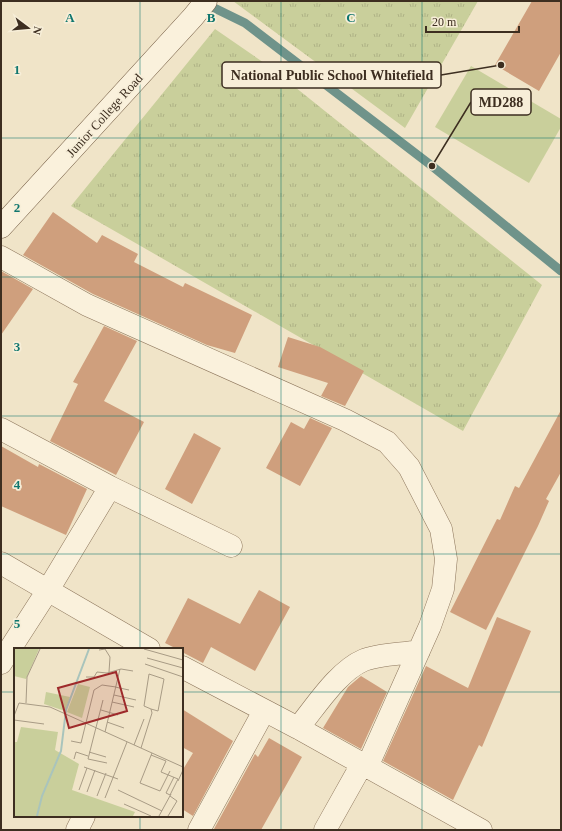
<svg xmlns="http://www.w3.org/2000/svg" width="562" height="831" viewBox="0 0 562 831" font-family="'Times New Roman',serif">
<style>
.grass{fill:url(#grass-tufts)}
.pitch{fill:#c9cf9b}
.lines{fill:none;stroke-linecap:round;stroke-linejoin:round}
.stream{stroke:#6f938a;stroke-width:9}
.building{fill:#cf9f7d}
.street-casing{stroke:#8d765c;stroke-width:23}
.secondary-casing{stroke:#6f573f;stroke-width:23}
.street{stroke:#faf1dc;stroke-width:22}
.secondary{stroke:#faf1dc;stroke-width:22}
.grid{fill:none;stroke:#0f766e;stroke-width:1;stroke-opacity:0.55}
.labels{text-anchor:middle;stroke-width:3.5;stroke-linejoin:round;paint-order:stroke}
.street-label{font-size:13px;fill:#3d2e20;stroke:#f7eed8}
.inset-river{fill:none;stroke:#a9c4bc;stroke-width:2}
.inset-road{fill:none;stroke:#a89b85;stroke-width:1}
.view{fill:#9e2a2b;fill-opacity:0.15;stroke:#9e2a2b;stroke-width:2}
.inset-edge{fill:none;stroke:#3d2e20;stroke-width:2}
.grid-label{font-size:13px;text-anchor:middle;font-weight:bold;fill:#0f766e;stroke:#f7eed8;stroke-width:3.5;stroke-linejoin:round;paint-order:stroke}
.leader{fill:none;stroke:#3d2e20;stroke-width:1.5}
.callout-dot{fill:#3d2e20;stroke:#f7eed8;stroke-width:1.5}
.callout{fill:#f7eed8;stroke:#3d2e20;stroke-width:1.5}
.callout-label{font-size:14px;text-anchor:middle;font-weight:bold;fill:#3d2e20}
</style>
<defs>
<pattern id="grass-tufts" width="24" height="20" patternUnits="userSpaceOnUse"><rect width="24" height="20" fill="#c9cf9b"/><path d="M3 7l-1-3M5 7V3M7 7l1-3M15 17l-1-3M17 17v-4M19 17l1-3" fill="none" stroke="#aeb285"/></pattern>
</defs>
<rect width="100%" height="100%" fill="#f0e4c8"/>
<path class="grass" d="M233,1H478L405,128Z
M215,29L270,67L542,285L463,431L71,206Z"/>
<path class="pitch" d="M471,66L561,119V127L529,183L435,127Z"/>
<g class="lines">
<path class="stream" d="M204,3L245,23L432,166L561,271"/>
</g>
<path class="building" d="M532,1H561V52L539,91L495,65Z
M53,212L97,243L102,235L138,254L134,262L183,287L185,283L252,315L235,353L207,345L93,294L23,255Z
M1,271L33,289L1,335Z
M104,326L137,341L104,401L144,422L116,475L50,441L78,384L73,382Z
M288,337L320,347L364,371L345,406L321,396L328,383L278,367Z
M561,410V472L546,499L549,501L538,526L486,630L450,612L497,519L500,520L515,486L519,488Z
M310,418L332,428L300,486L266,468L291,422L304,429Z
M194,433L221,448L192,504L165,489Z
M1,446L38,467L39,464L87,489L66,535L1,506Z
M259,590L290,607L255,671L211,647L203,663L182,652V649H177L165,643L188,598L240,624Z
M497,617L531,631L482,747L479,745L453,800L383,761L426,666L468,688Z
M361,676L387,692L361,749L323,728L348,687Z
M182,709L233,741L193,816L182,809V771L193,753L182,747Z
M269,738L302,757L261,830H215L214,829L255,754L258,757Z"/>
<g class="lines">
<defs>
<path id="street" d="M1,257L87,305L345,420L387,442L409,467L441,529L446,559L443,589L430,626L367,767
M1,429L110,487L231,546
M1,563L149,649
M1,663L48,590L110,487
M182,667L298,728L481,830
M298,728C316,706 338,671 364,660C379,654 403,654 419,651
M77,830L84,816
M199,830L264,711
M325,830L362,764"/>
<path id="secondary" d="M1,227L193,17L206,1"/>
</defs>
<use href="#street" class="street-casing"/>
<use href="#secondary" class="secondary-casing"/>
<use href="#street" class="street"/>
<use href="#secondary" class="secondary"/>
</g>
<path class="grid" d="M140,1V649M281,1V830M422,1V830M1,138H561M1,277H561M1,416H561M1,554H561M1,692H15M182,692H561M140,816V830"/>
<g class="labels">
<g class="street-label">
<text transform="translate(104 115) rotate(-48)" y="5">Junior College Road</text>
</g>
</g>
<g transform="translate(14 648)">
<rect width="169" height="169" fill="#f0e4c8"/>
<path d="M0,1H25L12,31L0,28ZM64,36L76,39L68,70L53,64ZM32,44L56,49L51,63L30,56ZM7,79L44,84L41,102L65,116L58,142L121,164L119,168H0V94H3Z" fill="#c9cf9b"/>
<path class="inset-river" d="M23,168L28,148L47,103L52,62L75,1"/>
<path class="inset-road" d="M130,1L169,12M85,2L91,1L96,9L95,24M133,10L169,20M131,16L169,29M72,29H80L83,24L93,25L107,21L119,23M101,39L115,42M100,47L122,52M89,52L74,111L93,115M98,54L120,59M12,55L13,29L26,1M87,62L104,67M0,68L5,55L36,59L169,119M0,72L30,76M93,74L110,80M91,84L106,21M57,93L67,95L80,42L88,37L102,39M120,97L130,71M127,100L138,65L137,61L130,58L135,26L150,31L144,63L137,61M75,104L92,109M138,105L126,135L146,143L156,123M137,107L152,113L147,124L164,131L156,147L152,145L160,129M60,111L62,104L74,108M70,119L104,131M164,133L169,122M65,142L73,120M104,142L148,163M73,144L81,122M83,148L92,125M91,150L113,94M110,156L137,168M145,168L157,146M154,168L163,153L156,148"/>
<path class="view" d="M102,24L113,63L55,80L44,40Z"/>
<rect width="169" height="169" class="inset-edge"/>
</g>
<g class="grid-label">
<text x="70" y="22">A</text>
<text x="211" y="22">B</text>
<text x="351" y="22">C</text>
<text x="17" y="74">1</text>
<text x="17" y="212">2</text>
<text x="17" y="351">3</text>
<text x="17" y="489">4</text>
<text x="17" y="628">5</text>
</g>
<path class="leader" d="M501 65L441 75M432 166L471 102"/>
<g class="callout-dot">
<circle cx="501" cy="65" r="4"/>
<circle cx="432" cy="166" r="4"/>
</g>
<g class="callout">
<rect x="222" y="62" width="219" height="26" rx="4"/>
<rect x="471" y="89" width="60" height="26" rx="4"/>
</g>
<g class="callout-label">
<text x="332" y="80">National Public School Whitefield</text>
<text x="501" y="107">MD288</text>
</g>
<rect width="562" height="831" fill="none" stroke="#3d2e20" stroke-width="4"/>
<g transform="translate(28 28) rotate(106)" stroke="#f7eed8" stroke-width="3" paint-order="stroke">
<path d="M0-3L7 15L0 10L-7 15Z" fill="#3d2e20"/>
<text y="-6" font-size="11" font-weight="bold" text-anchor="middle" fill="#3d2e20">N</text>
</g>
<path d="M426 26v6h93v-6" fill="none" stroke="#3d2e20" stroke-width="2"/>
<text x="432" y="26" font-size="12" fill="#3d2e20" stroke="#f7eed8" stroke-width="3" paint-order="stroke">20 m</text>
</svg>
